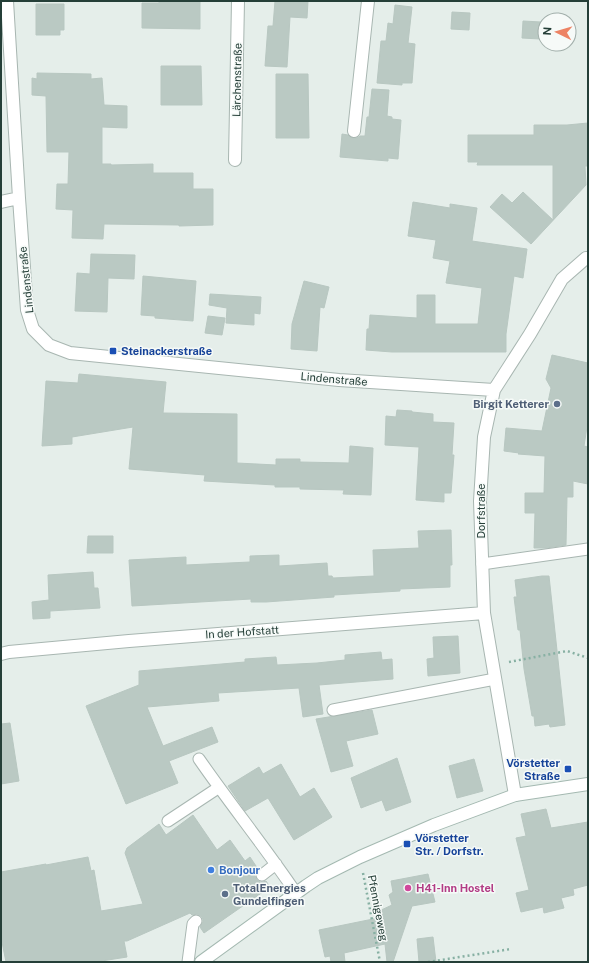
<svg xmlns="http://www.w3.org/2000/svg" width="589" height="963" viewBox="0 0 589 963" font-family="'Public Sans',sans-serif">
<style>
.building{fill:#bac9c3;stroke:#b8c7c1}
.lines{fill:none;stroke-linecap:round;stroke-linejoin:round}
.lane-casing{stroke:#a8b6b1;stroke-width:13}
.street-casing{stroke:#a8b6b1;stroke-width:14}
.secondary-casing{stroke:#a4b9b1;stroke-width:14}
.path{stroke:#87b0a3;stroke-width:2.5;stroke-dasharray:2 3;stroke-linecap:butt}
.lane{stroke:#fff;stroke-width:11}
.street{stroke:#fff;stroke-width:12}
.secondary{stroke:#fff;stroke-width:12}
.transit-dot{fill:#1a4fb4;stroke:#f6faf8;stroke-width:1.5}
.service-dot{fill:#5c6f8a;stroke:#f6faf8;stroke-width:1.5}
.shop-dot{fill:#3f7fe0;stroke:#f6faf8;stroke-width:1.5}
.hotel-dot{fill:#d1479c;stroke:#f6faf8;stroke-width:1.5}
.labels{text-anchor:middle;stroke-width:3;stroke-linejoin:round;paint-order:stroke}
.street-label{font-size:11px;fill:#253f38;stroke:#f6faf8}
.transit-label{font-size:11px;font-weight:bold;fill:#164399;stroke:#f6faf8;text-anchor:start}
.service-label{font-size:11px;font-weight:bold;fill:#4e5e75;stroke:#f6faf8;text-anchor:end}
.shop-label{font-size:11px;font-weight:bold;fill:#366cbe;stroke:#f6faf8;text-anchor:start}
.hotel-label{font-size:11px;font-weight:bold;fill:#b23c85;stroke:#f6faf8;text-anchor:start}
</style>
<rect width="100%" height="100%" fill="#e5eeea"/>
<path class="building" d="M159,1H200V29L142,28V3H159Z
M275,1H308L307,18L290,17L287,67L265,66L268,26H273Z
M36,4H64V30H60V35H36Z
M395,5L412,7L408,43L415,44L412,83H402V85L377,83L381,41H386L388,23L393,24Z
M452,12L470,13L469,30L451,29Z
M523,21L541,22L540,39L522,38Z
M161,66H201L202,105H161Z
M37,73L91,74V79L102,78L104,105L127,106V128L102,127V164H111V165L153,164V173H193V189H213V225L179,226V225L104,224L103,239L72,238L73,210L56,209L57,184H68L69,152H47L46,96L32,95V78L37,79Z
M276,74H308L309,138H276Z
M372,89L389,90L387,116L392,117V119L401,120L398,159L388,158V161L340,157L342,134L348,135L350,137L354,138H357L360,136H365L367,117H369Z
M588,123V166H585L586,185L531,244L490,207L502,194L512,203L523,192L553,220V165H477L478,162H468V135H534V125H567Z
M413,202L450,208V204L477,208L472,241L527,249L523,278L514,276L506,334V352H392L366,350L367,329H369L370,315L417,318V295H435V324H478L482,288L446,283L450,261L433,258L436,240L408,236Z
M91,254L135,255L134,279L108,278L107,312L75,311L77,273L90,274Z
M143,276L196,281L193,321L155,318V316L141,315Z
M304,281L329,287L324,308L320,307L317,351L291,349L292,324Z
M210,294L261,297L260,314L254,313V325L226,323L227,308L209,305Z
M208,316L225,318L222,335L205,333Z
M552,355L588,363V420L584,446L588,447V484L573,481V497H567L566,545L546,548H534L535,513H525V493H544L545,456L518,454L519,453L504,451L506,428L542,431L551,388L546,379Z
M79,374L166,382L163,413L237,414V463L276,465V459H300V462L349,463L350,446L373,448L371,495L343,494L344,490L300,489V487H275V485L204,481L205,475L129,469L133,427L72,437V444L42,446L46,381L78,383Z
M397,410L412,411V412L433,414V422L454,423L452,455H454L451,493H444V502L416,500L419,447L385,445L386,416L396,417Z
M451,530L452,565H450V587L400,589V591L334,595V597L266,602H251V599L132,606L129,560L186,557V565L250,562V556L279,555V566L327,563L328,576H332L333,578L374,576L373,550L419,548L418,531Z
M88,536H113V553H87Z
M93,572L94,588H98L100,608L50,611V618L33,619L32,602L49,600L48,575Z
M542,576H549L565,725L550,727L549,724L535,726L534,716H532L524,669L520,630H518L514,597H517L515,580Z
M458,636L460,673L428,676L427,659L434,658L433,637Z
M381,652L382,660L392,659L393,679L319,685L323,714L303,717L299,688L218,693L219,701L147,707L163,746L212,727L218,742L169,761L178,783L126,804L86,706L139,685V671L245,662V659L276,657L277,665L317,663L345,660V655Z
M372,710L378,734L346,741L353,766L331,772L316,719Z
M10,723L19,781L1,784V724Z
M397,758L411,802L386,811L382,800L361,808L351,778Z
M474,759L483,791L457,798L449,766Z
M281,764L300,797L314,788L332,817L294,840L268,798L245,811L228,786L259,767L263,774Z
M546,809L551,828L588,822V885L573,889L574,895L561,898L564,908L544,913L543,907L521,912L516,893L529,890L516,838L526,836L521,814Z
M193,815L217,850L230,840L245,861L250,857L258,869L255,873V876L257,880L260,882H263L266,881L270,887L204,933L200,927L203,922V919L201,916L197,914L192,915L190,913L127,941H124L127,957L95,962H6L1,937V872L46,864V865L88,857L91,871L94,870L101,911L143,904L125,853L127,848L159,824L166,835Z
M428,874L435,902L412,906L393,962H387L385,944L344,953L345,962H331L330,956L325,957L319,930L378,918L377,912L392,905L389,895L393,892L391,881Z
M433,937L436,962H419L417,939Z"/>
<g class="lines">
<defs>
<path id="lane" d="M482,564L588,549
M333,710L495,679
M199,759C230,804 265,847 296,893
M168,821L218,788
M262,875L276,864
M188,962L193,924L196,921"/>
<path id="street" d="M7,1L19,198L27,310L33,329L49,345L70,353L339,380L494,390
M354,131L368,1
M235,160L238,1
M1,202L19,198
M1,654L9,652L129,641L484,613
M515,795L484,613L480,501L484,437L494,390L530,334L562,279L586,258H588"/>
<path id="secondary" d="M201,962L306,886L318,878L360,857L434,825L515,795L588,784"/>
</defs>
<use href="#lane" class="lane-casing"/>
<use href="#street" class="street-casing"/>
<use href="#secondary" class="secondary-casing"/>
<path class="path" d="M509,662L567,651L588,658
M363,873L380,962
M428,962L511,949"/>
<use href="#lane" class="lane"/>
<use href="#street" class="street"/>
<use href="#secondary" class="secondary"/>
</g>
<g class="transit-dot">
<rect x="109" y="347" width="8" height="8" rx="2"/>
<rect x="564" y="765" width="8" height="8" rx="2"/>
<rect x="403" y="840" width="8" height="8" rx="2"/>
</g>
<g class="service-dot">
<circle cx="557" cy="404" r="4"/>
<circle cx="225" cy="894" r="4"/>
</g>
<circle class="shop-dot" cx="211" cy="870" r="4"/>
<circle class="hotel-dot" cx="408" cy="888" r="4"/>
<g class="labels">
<g class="street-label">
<text transform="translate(237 80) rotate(-89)" y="4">Lärchenstraße</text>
<text transform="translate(26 280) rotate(-96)" y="4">Lindenstraße</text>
<text transform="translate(334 379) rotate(5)" y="4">Lindenstraße</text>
<text transform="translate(481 511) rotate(-90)" y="4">Dorfstraße</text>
<text transform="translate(242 632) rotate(-4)" y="4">In der Hofstatt</text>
<text transform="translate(378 908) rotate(79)" y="4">Pfennigeweg</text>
</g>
<g class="transit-label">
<text x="121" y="355">Steinackerstraße</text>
<text x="560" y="767" text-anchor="end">Vörstetter<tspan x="560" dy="13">Straße</tspan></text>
<text x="415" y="842">Vörstetter<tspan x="415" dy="13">Str. / Dorfstr.</tspan></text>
</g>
<g class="service-label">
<text x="549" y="408">Birgit Ketterer</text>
<text x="233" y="892" text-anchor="start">TotalEnergies<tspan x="233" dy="13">Gundelfingen</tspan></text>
</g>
<g class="shop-label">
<text x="219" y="874">Bonjour</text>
</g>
<g class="hotel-label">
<text x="416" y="892">H41-Inn Hostel</text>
</g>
</g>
<rect width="589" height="963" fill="none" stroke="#253f38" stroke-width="4"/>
<g transform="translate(557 32) rotate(275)"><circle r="19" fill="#f6faf8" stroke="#a2afab"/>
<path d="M0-3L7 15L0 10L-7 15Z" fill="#ed8364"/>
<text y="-6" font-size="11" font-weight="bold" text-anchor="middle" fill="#253f38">N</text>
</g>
</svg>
